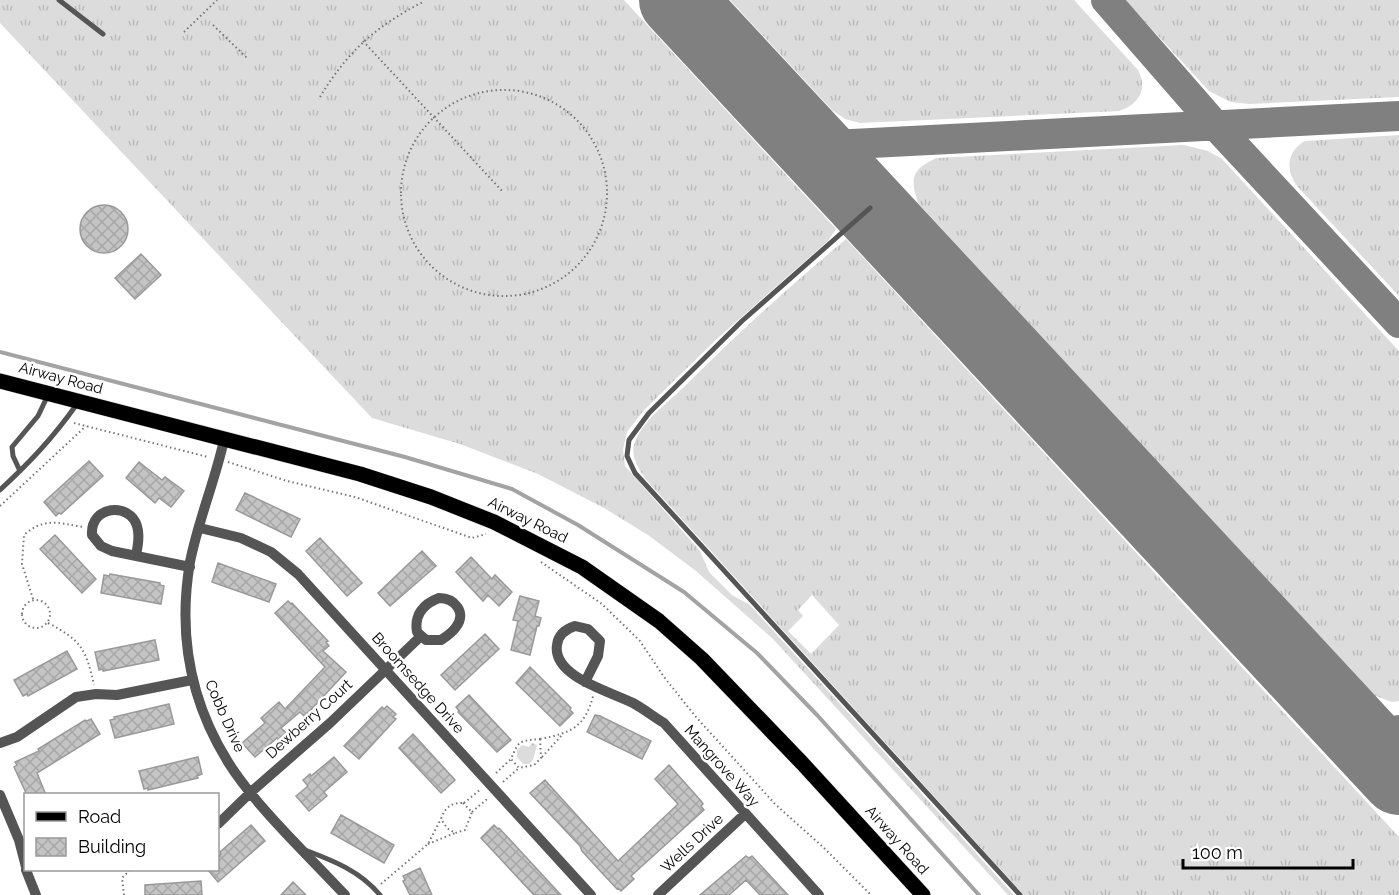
<svg xmlns="http://www.w3.org/2000/svg" width="1399" height="895" viewBox="0 0 1399 895" font-family="Raleway,sans-serif">
<style>
.grass{fill:url(#grass-tufts);fill-rule:evenodd}
.lines{fill:none;stroke-linecap:round;stroke-linejoin:round}
.stream{stroke:#a3a3a3;stroke-width:4}
.taxiway{stroke:#808080;stroke-width:30}
.runway{stroke:#808080;stroke-width:76}
.building{fill:url(#building-cross-hatch);stroke:#999;stroke-width:1.5}
.primary-casing{stroke:#dbdbdb;stroke-width:16}
.path{stroke:#777;stroke-width:2;stroke-dasharray:1.5 3;stroke-linecap:butt}
.lane{stroke:#555;stroke-width:5}
.street{stroke:#555;stroke-width:10}
.primary{stroke:#000;stroke-width:15}
.labels{text-anchor:middle;stroke-width:5;stroke-linejoin:round;paint-order:stroke}
.street-label{font-size:15px;fill:#000;stroke:#fff}
</style>
<defs>
<pattern id="grass-tufts" width="24" height="20" patternUnits="userSpaceOnUse" patternTransform="scale(1.5)"><rect width="24" height="20" fill="#dcdcdc"/><path d="M3 7l-1-3M5 7V3M7 7l1-3M15 17l-1-3M17 17v-4M19 17l1-3" fill="none" stroke="#bbb"/></pattern>
<pattern id="building-cross-hatch" width="8" height="8" patternUnits="userSpaceOnUse" patternTransform="scale(1.5)"><rect width="8" height="8" fill="#c4c4c4"/><path d="M0 0l8 8M0 8l8-8" fill="none" stroke="#a7a7a7"/></pattern>
</defs>
<rect width="100%" height="100%" fill="#fff"/>
<path class="grass" d="M0,0H624L836,229L828,241L720,336L643,411L627,432L623,449L625,466L700,551L709,572L732,595L750,605L1014,895H1008L773,639L696,571L648,535L604,508L538,474L460,444L372,418L0,23Z
M730,0H1074L1138,70C1148,89 1139,105 1119,111L860,123L845,119L832,110Z
M1125,0H1399V97L1249,104L1231,102L1209,91Z
M1399,135V296L1297,186C1285,170 1287,151 1305,141Z
M1184,145L1208,151L1222,159L1399,351V701L1392,702L1373,695L918,203C910,178 911,170 936,158Z
M846,239L1399,837V895H1024L649,483C640,472 629,456 635,442C644,419 670,401 687,384C738,333 790,286 846,239ZM812,595L839,625L811,654L788,631L803,616L798,610Z
M532,743L537,745L533,760L529,764H523L517,757V750L522,745L529,747Z"/>
<g class="lines">
<path class="stream" d="M0,352L405,457L512,489L578,525L684,592L757,653L818,716L979,895"/>
<path class="taxiway" d="M1106,0L1215,125L1399,323
M813,146L1399,116
M1376,752L1399,730"/>
<path class="runway" d="M677,0L1399,777"/>
</g>
<path class="building" d="M80 229a24 24 0 1 1 48 0a24 24 0 1 1-48 0Z
M141,254L161,275L135,299L115,278Z
M89,461L103,476L61,514L59,513L56,516L44,502Z
M139,462L162,480L165,477L184,491L171,507L159,498L155,503L126,478Z
M245,493L300,519L291,537L236,510Z
M55,535L96,579L82,593L40,549Z
M320,538L362,583L347,596L306,551Z
M422,551L436,566L390,606L378,593Z
M471,557L492,579L495,575L512,592L499,606L488,595L483,601L456,572Z
M218,563L276,584L269,602L212,582Z
M110,574L160,583V585L164,586L161,604L101,593L104,575L109,576Z
M520,596L539,601L535,616L541,618L539,626H537L530,655L511,650L518,621L513,620Z
M288,601L291,604L292,603L328,641L326,642L329,646L323,651L346,672L308,713L304,716L300,712L281,728L286,733L278,739L277,738L255,757L242,743L265,723L261,718L279,702L285,709L325,667L275,613Z
M485,634L499,649L455,690L441,675Z
M155,640L159,660L103,671V669L99,670L95,652Z
M67,651L77,669L28,696L27,694L23,696L14,680Z
M530,667L571,708L570,710L573,713L560,726L516,683Z
M469,695L511,740L497,752L458,712L459,711L456,707Z
M169,704L174,724L115,738L110,720L115,719L114,717Z
M387,706L396,714L393,717L396,719L359,759L344,746L380,709L382,707L384,709Z
M595,715L600,716L651,741L642,759L587,732Z
M91,719L100,734L37,773L46,795H27L14,767L17,765L15,762L39,751L38,749L85,720L87,721Z
M413,734L455,780L441,793L399,748Z
M198,757L202,774L197,776L198,778L148,790V788L144,789L139,771Z
M334,757L347,772L324,792L327,796L309,811L296,796L308,786L303,780L310,774L311,776Z
M669,765L701,801L703,804L701,806L704,810L631,876L634,879L621,891L618,888L617,889L602,873L582,851L580,846L530,793L545,780L618,861L678,804L655,779Z
M341,815L394,845L384,863L331,833Z
M251,825L265,841L218,882L208,870H218V857L221,854L220,852Z
M494,825L498,829L499,828L561,895H534L481,838Z
M746,856L749,858L752,856L788,895H760L746,880L729,895H700Z
M420,868L432,895H410L403,881L405,880L403,876Z
M201,881L202,895H145V885Z
M293,882L306,895H281Z"/>
<g class="lines">
<defs>
<path id="primary" d="M0,381L360,474L431,497L494,522L582,567L659,621L702,659L802,763L923,895"/>
</defs>
<use href="#primary" class="primary-casing"/>
<path class="path" d="M213,25L248,59
M184,32L217,0
M363,41L503,192
M401 193a103 103 0 1 1 206 0a103 103 0 1 1-206 0Z
M320,97C347,52 376,26 423,2
M74,423L208,457
M228,462L287,481L355,497L472,538L486,534
M0,506L86,426
M541,562L602,604L640,641L664,677L696,717L775,804L824,848L871,895
M33,599L22,564L24,535C44,517 59,523 83,527
M22 614a14 14 0 1 1 28 0a14 14 0 1 1-28 0Z
M48,623C81,640 86,649 94,685
M540,739L541,758L534,765L519,768L511,759C519,740 519,741 540,739Z
M540,739C570,733 585,728 593,696
M542,757L562,735
M496,773L511,759
M503,782L519,768
M463,803L472,812L465,830L455,833L447,828L441,819C445,807 451,803 463,803Z
M464,803L481,789
M472,812L487,799
M428,844L455,833
M381,884L428,844L441,819
M124,895L122,878L130,870"/>
<path class="lane" d="M59,0L103,34
M870,208L742,321L649,413L629,440L627,456L635,473L1020,895
M20,471L13,456L12,447L38,416L48,395
M0,490C31,461 52,439 77,404
M305,850C334,861 360,871 380,895"/>
<path class="street" d="M224,440C215,481 198,521 190,562C178,633 190,701 228,762C257,808 308,855 345,895
M200,528L241,538L271,552L298,574L591,895
M136,555C138,546 140,535 137,526C130,502 90,505 92,535L101,546L112,551L190,567
M439,598C455,598 467,613 456,627C452,633 447,636 441,640H426L417,632C414,615 423,604 439,598Z
M585,682L598,656L600,641L588,629L575,626C566,629 558,635 557,645C552,677 612,692 633,703C644,709 654,717 664,723L819,895
M0,743L17,737L76,697L96,694L117,695L192,680
M0,795L19,840L26,867
M218,824L251,792L330,723L420,637
M26,870L36,895
M658,895L745,814"/>
<use href="#primary" class="primary"/>
</g>
<g class="labels">
<g class="street-label">
<text transform="translate(61 378) rotate(15)" y="5">Airway Road</text>
<text transform="translate(528 520) rotate(26)" y="5">Airway Road</text>
<text transform="translate(418 683) rotate(48)" y="5">Broomsedge Drive</text>
<text transform="translate(225 716) rotate(66)" y="5">Cobb Drive</text>
<text transform="translate(309 719) rotate(-42)" y="5">Dewberry Court</text>
<text transform="translate(722 766) rotate(48)" y="5">Mangrove Way</text>
<text transform="translate(897 840) rotate(48)" y="5">Airway Road</text>
<text transform="translate(692 843) rotate(-43)" y="5">Wells Drive</text>
</g>
</g>
<rect x="24" y="793" width="195" height="78" fill="#ffffff" stroke="#999999" stroke-width="1.5"/>
<rect x="36" y="812" width="30" height="9" fill="#000000" stroke="#999999" stroke-width="1.5"/>
<text x="78" y="823" font-size="18" fill="#000000">Road</text>
<rect x="36" y="838" width="30" height="18" fill="url(#building-cross-hatch)" stroke="#999999" stroke-width="1.5"/>
<text x="78" y="853" font-size="18" fill="#000000">Building</text>
<path d="M1183 859v9h170v-9" fill="none" stroke="#000000" stroke-width="3"/>
<text x="1192" y="859" font-size="18" fill="#000000" stroke="#ffffff" stroke-width="4.5" paint-order="stroke">100 m</text>
</svg>
